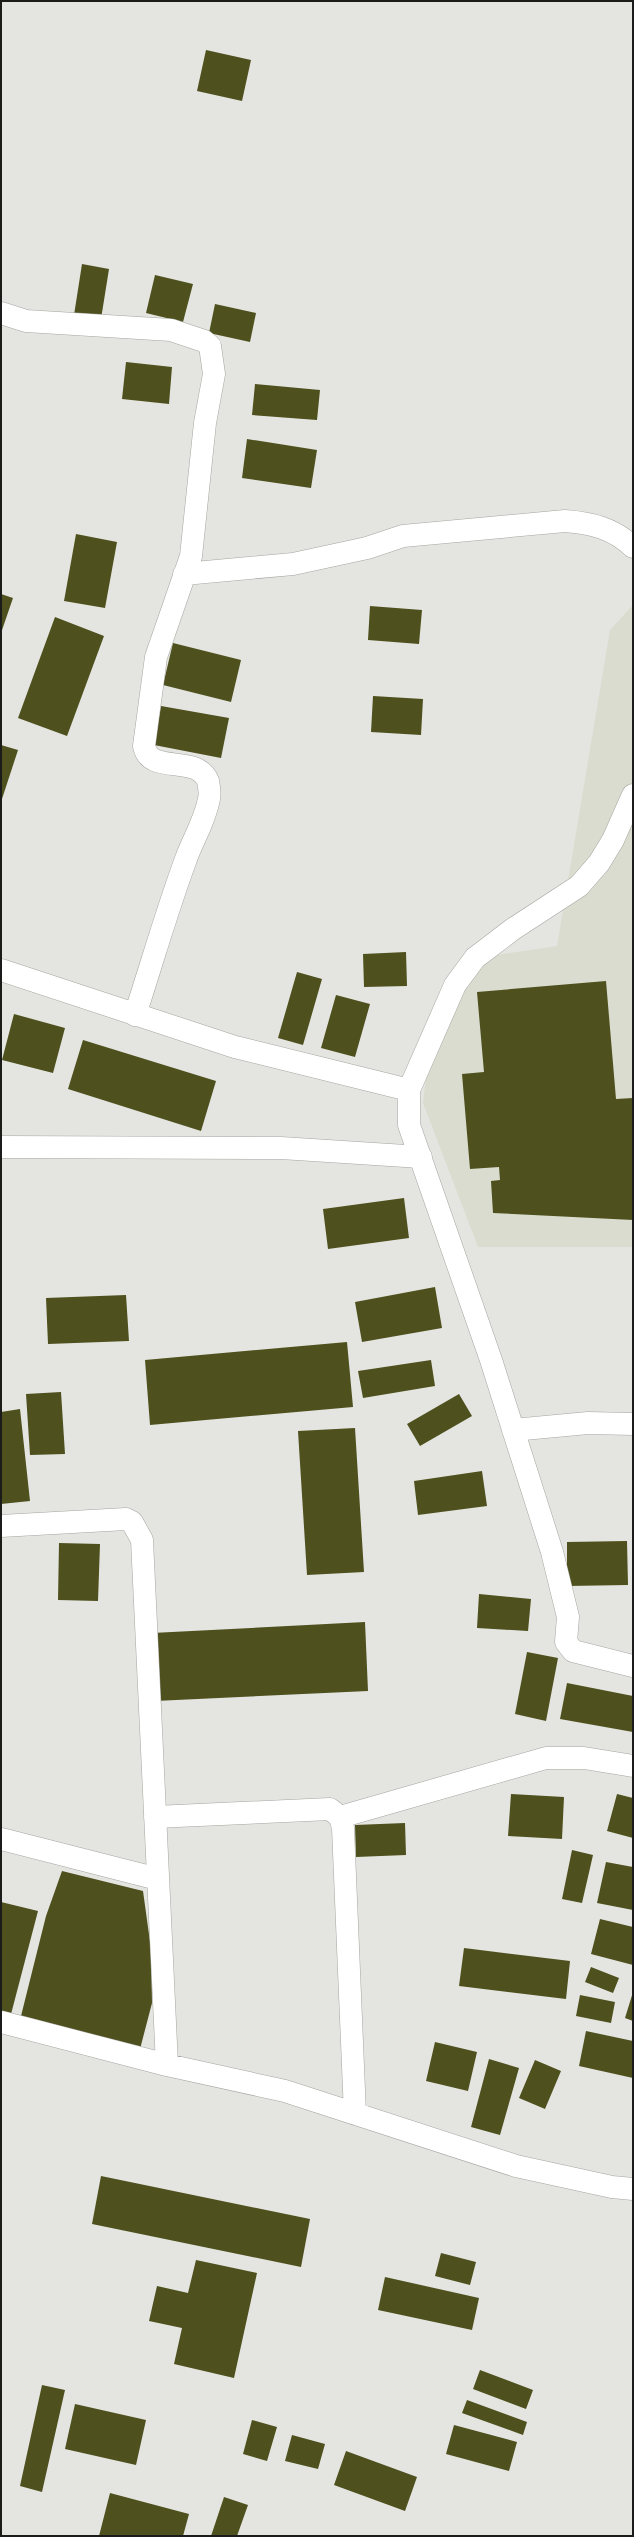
<svg xmlns="http://www.w3.org/2000/svg" width="634" height="2537" viewBox="0 0 634 2537" font-family="Arial,sans-serif">
<style>
.built{fill:#dadccf}
.building{fill:#4e501d}
.lines{fill:none;stroke-linecap:round;stroke-linejoin:round}
.minor-casing{stroke:#a5a5a1;stroke-width:23}
.minor{stroke:#fff;stroke-width:22}
</style>
<rect width="100%" height="100%" fill="#e4e5e0"/>
<path class="built" d="M633,605V1247H478L423,1103L434,1007L475,958L557,946L610,630Z"/>
<path class="building" d="M206,50L251,60L242,101L197,91Z
M82,264L109,269L101,319L74,315Z
M155,275L193,284L183,322L146,313Z
M215,304L256,313L250,342L209,333Z
M126,362L172,367L169,404L122,399Z
M255,384L320,390L317,420L252,415Z
M247,439L317,450L311,488L242,478Z
M76,534L117,542L105,608L64,601Z
M1,594L13,598L1,633Z
M370,606L422,610L419,644L368,640Z
M55,617L104,636L67,736L18,718Z
M173,643L241,660L231,702L163,685Z
M373,696L423,699L421,735L371,732Z
M161,706L229,718L221,758L154,745Z
M1,745L18,750L1,802Z
M406,952L407,986L364,987L363,954Z
M297,972L322,979L303,1045L278,1038Z
M606,981L616,1099L633,1098V1220L493,1213L491,1181L500,1180L499,1167L470,1169L462,1074L484,1072L477,992Z
M336,995L370,1004L355,1057L321,1048Z
M14,1014L65,1028L53,1073L2,1060Z
M83,1040L216,1081L201,1131L68,1089Z
M404,1198L409,1238L328,1249L323,1209Z
M435,1287L442,1328L362,1342L355,1302Z
M126,1295L129,1341L48,1344L46,1298Z
M347,1342L353,1407L150,1425L145,1360Z
M431,1360L435,1386L363,1398L358,1371Z
M61,1392L65,1454L30,1455L26,1394Z
M459,1394L472,1416L420,1446L407,1424Z
M20,1409L30,1501L1,1504V1412Z
M355,1428L364,1572L307,1575L298,1431Z
M482,1471L487,1506L418,1515L414,1481Z
M627,1541L628,1585L567,1586V1542Z
M59,1543L100,1544L98,1601L58,1600Z
M479,1594L531,1599L528,1631L477,1628Z
M365,1622L368,1691L155,1701L152,1633Z
M527,1652L558,1658L546,1721L515,1714Z
M567,1683L633,1696V1732L560,1719Z
M511,1794L564,1797L562,1839L508,1836Z
M617,1794L633,1798V1838L607,1831Z
M405,1823L406,1855L356,1857L355,1825Z
M572,1850L593,1855L582,1903L562,1899Z
M606,1862L633,1867V1910L597,1903Z
M62,1871L143,1891L151,1949L152,2003L139,2053L20,2020L46,1916Z
M1,1902L38,1911L10,2018L1,2015Z
M600,1919L633,1927V1965L591,1954Z
M464,1948L570,1961L566,1999L459,1986Z
M591,1967L619,1978L613,1993L585,1982Z
M633,1992V2021L625,2018Z
M580,1995L615,2002L611,2023L576,2016Z
M586,2031L633,2041V2078L579,2066Z
M435,2042L477,2052L468,2091L426,2081Z
M489,2059L519,2068L500,2135L471,2127Z
M535,2060L561,2071L545,2109L519,2098Z
M101,2176L310,2219L301,2267L92,2224Z
M441,2253L476,2262L470,2285L435,2276Z
M196,2260L257,2273L234,2378L174,2364L182,2328L149,2321L157,2286L188,2293Z
M385,2277L479,2298L472,2330L378,2310Z
M480,2370L533,2390L526,2409L473,2389Z
M42,2385L65,2390L42,2492L20,2486Z
M467,2400L527,2422L523,2435L462,2413Z
M75,2404L146,2420L136,2465L65,2449Z
M252,2420L277,2427L267,2461L243,2454Z
M454,2425L517,2442L509,2471L446,2454Z
M292,2435L325,2444L318,2469L285,2461Z
M346,2451L417,2477L405,2511L334,2485Z
M110,2493L189,2514L183,2536H99Z
M224,2497L248,2505L237,2536H211Z"/>
<g class="lines">
<defs>
<path id="minor" d="M1,313L26,321L171,330L204,341L210,346L214,374L205,423L191,556L156,657L144,746C150,776 196,753 208,781C209,786 210,795 209,799C205,821 193,839 186,859C167,910 152,963 135,1015
M184,574L293,564L367,548L403,536L565,521C591,523 613,528 633,547
M633,795L613,840L599,863L579,886L513,929L475,958L455,985L409,1090V1125L491,1360L552,1552L568,1617L566,1642L573,1651L633,1666
M1,970L235,1047L409,1090
M1,1147L281,1148L421,1157
M513,1430L588,1423L633,1424
M1,1526L126,1519L132,1522L142,1540L167,2065
M155,1817L330,1809L340,1817L343,1828L355,2114
M340,1817L546,1758H584L633,1766
M1,1839L158,1879
M1,2022L167,2065L285,2091L516,2166L612,2187L633,2189"/>
</defs>
<use href="#minor" class="minor-casing"/>
<use href="#minor" class="minor"/>
</g>
<rect width="634" height="2537" fill="none" stroke="#1b1b19" stroke-width="4"/>
</svg>
